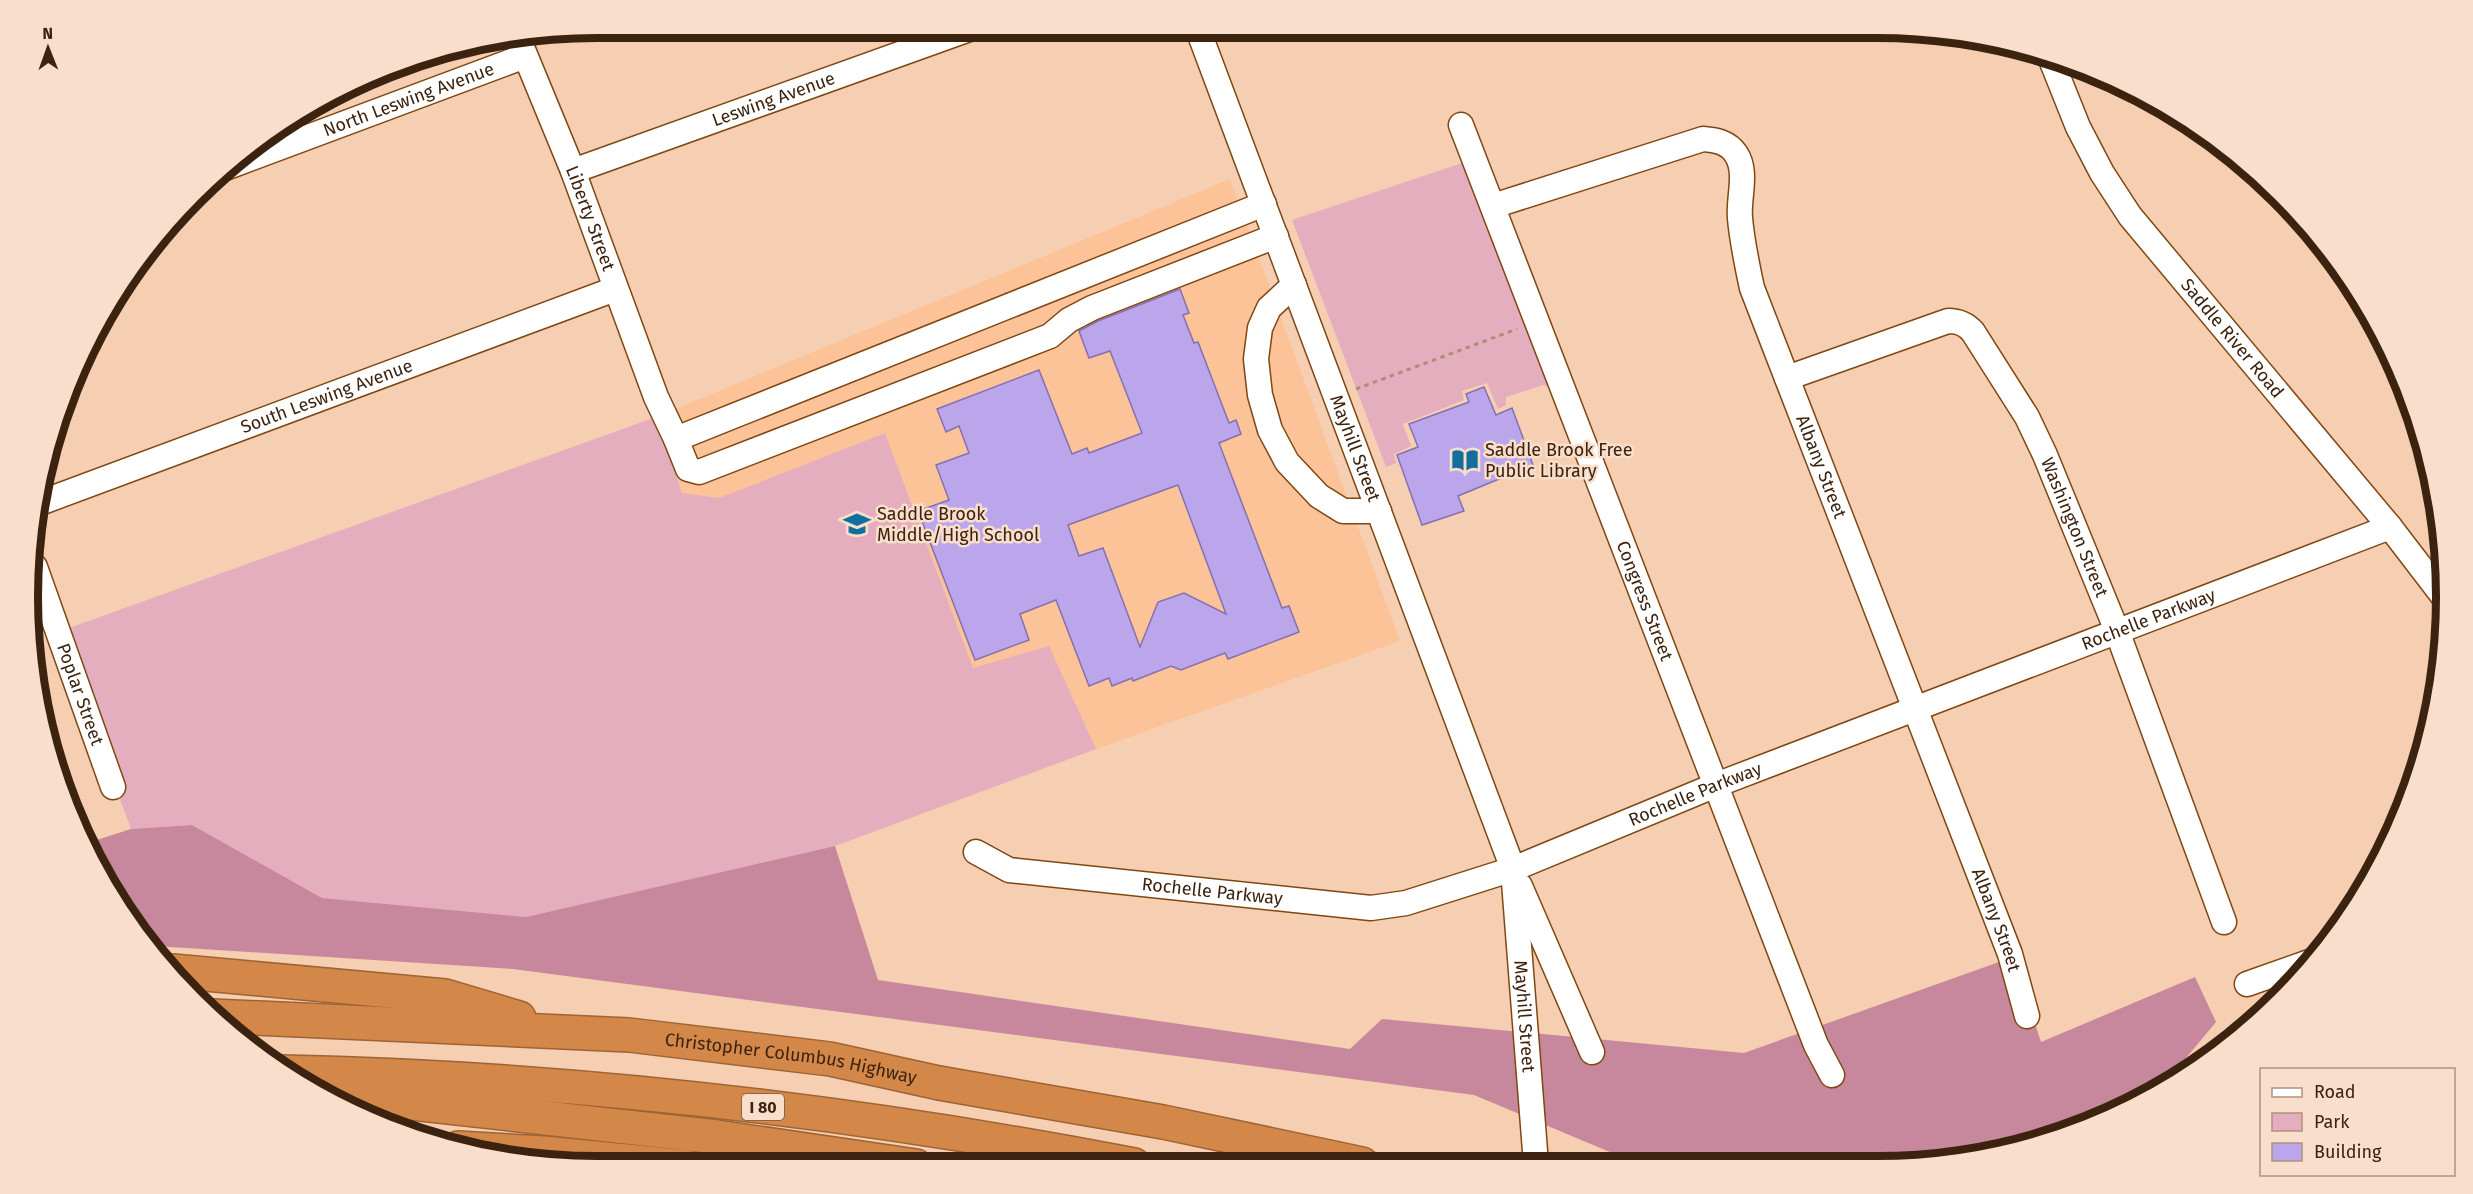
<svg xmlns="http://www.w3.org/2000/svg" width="2473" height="1194" viewBox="0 0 2473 1194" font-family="'Fira Sans',sans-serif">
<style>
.built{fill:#fdc398}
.green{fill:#e5aebf}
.forest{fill:#c7879c}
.building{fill:#bba6eb;stroke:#8470b0;stroke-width:1.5;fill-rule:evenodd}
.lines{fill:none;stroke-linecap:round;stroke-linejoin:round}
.minor-casing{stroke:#7f4712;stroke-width:27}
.highway-casing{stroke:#9e6435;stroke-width:36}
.path{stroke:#af8d74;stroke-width:3;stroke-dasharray:4.5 4.5;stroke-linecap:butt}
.minor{stroke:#fff;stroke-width:24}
.highway{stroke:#d38749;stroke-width:33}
.labels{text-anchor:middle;stroke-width:5;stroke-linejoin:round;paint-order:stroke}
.shield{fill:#f9decb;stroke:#755b47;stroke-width:1.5}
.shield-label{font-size:16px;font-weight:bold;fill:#3c230f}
.street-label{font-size:18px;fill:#3c230f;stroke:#f9decb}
.poi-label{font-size:18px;fill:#3c230f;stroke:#f9decb;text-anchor:start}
.rim{fill:none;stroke:#3c230f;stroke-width:8}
</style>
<rect width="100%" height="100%" fill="#f6ceb1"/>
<path class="built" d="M1230,179L1400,641L1096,749L835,846L322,898L192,825L131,829L656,417Z"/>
<path class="green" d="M1465,162L1550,387L1543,385L1506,397V405L1498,409L1487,383L1462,391L1464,400L1403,424L1411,446L1394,454L1396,463L1386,467L1292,220Z
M656,417L682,493L719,498L885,433L973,668L1049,646L1096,749L835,846L526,917L322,898L192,825L131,829L58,632Z"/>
<path class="forest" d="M192,825L322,898L526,917L835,846L878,980L1350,1049L1382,1019L1744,1053L2013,957L2041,1042L2195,977L2216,1022L2166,1082L2094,1124L1951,1162L1636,1163L1474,1095L513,969L155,946L84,844L131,829Z"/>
<path class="building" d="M1180,289L1189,313L1183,315L1194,343L1198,342L1229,423L1236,420L1241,434L1219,443L1282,608L1289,606L1299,632L1228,659L1225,653L1181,670L1171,666L1133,681L1132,678L1112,686L1109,678L1089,686L1056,600L1020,614L1029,640L975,660L918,511L949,500L936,465L969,453L959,426L946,432L937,409L1039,370L1072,454L1087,448L1089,453L1142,433L1110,351L1089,358L1079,331L1098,321ZM1178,485L1226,614L1184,593L1158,602L1140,647L1103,548L1079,556L1068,525Z
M1484,387L1496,415L1512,408L1533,465L1458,496L1464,511L1422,525L1397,455L1418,447L1409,424L1469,402L1466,394Z"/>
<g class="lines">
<defs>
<g id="minor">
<path id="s1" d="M1197,27L1513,869L1536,1164"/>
<path id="s2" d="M519,40L573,171L656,397L676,439"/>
<path id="s3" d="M2050,57L2078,127L2102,173L2130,216L2390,527L2446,600"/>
<path id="s4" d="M1461,125L1816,1045L1832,1075"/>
<path id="s5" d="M225,168L525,56"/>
<path id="s6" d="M573,171L975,27"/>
<path d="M1264,204L676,439L688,469L699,472L1050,336L1069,320L1092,308L1276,236"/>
<path id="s7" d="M1493,206L1703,139C1716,140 1728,142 1736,154C1748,172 1738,198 1740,218C1742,242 1747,265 1752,288L2010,954L2027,1016"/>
<path d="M1294,285L1269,308L1260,328L1256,359L1260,395L1270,430L1287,462L1319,496L1343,511H1379"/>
<path id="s8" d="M1787,378L1948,321C1959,321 1966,324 1973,332L2027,417L2045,455L2117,631L2224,922"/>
<path id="s9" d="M37,504L615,289"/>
<path id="s10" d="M35,567L113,787"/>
<path id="s11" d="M976,852L1009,870L1371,908L1406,903L1513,869L1716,785L2390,527"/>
<path d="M1520,886L1592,1052"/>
<path d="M2247,984L2312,961"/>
</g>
<g id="highway">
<path d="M173,971L445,996L519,1018"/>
<path id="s12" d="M213,1016L629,1035L830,1059L939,1083L1163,1122L1362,1164"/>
<path d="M283,1072C568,1078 854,1111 1134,1165"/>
<path d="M321,1093L717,1137L916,1166"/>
<path d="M458,1148L543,1153L687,1167"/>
</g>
</defs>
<use href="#minor" class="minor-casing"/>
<use href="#highway" class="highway-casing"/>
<path class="path" d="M1356,389L1517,329"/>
<use href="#minor" class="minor"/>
<use href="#highway" class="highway"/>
</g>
<defs>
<symbol id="library-bare" viewBox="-9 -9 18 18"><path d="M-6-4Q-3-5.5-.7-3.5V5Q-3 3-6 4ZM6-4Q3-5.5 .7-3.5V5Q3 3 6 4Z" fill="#116e9d" stroke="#f9decb" stroke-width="2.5" paint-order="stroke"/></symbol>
<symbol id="school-bare" viewBox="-9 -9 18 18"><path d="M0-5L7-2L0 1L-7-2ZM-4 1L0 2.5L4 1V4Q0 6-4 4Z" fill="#116e9d" stroke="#f9decb" stroke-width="2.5" paint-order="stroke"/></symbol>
</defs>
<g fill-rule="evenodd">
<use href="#library-bare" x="1446" y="441" width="38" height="38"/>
<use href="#school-bare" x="838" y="505" width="38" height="38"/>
</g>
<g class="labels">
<rect class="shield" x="742" y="1094" width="42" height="26" rx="4.5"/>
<g class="shield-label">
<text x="763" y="1113">I 80</text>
</g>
<g class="street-label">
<text dy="6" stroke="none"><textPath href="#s6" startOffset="213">Leswing Avenue</textPath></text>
<text dy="6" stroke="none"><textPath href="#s5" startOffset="196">North Leswing Avenue</textPath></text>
<text dy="6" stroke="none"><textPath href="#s2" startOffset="192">Liberty Street</textPath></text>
<text dy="6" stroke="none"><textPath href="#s3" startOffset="338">Saddle River Road</textPath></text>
<text dy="6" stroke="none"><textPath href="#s9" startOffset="309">South Leswing Avenue</textPath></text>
<text dy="6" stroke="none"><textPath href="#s1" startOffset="450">Mayhill Street</textPath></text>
<text dy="6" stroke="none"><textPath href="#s7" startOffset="586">Albany Street</textPath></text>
<text dy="6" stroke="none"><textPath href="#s8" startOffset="420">Washington Street</textPath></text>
<text dy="6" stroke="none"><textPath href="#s4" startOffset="510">Congress Street</textPath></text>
<text dy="6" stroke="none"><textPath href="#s11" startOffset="1232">Rochelle Parkway</textPath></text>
<text dy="6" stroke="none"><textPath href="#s10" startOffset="135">Poplar Street</textPath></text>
<text dy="6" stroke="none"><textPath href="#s11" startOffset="746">Rochelle Parkway</textPath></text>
<text dy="6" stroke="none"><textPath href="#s11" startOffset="242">Rochelle Parkway</textPath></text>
<text dy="6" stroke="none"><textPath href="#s7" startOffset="1072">Albany Street</textPath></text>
<text dy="6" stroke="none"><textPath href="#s1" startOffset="1047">Mayhill Street</textPath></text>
<text dy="6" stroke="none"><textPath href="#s12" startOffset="580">Christopher Columbus Highway</textPath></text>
</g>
<g class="poi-label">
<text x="1485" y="456">Saddle Brook Free<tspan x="1485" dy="21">Public Library</tspan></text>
<text x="877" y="520">Saddle Brook<tspan x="877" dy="21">Middle/High School</tspan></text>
</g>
</g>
<path d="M0 0H2473V1194H0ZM597 38H1877A559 559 0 0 1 2436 597V597A559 559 0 0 1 1877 1156H597A559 559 0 0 1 38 597V597A559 559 0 0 1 597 38Z" fill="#f9decb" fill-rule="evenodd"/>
<path class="rim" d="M597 38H1877A559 559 0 0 1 2436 597V597A559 559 0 0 1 1877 1156H597A559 559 0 0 1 38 597V597A559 559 0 0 1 597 38Z"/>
<rect x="2260" y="1068" width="195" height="108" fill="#f9decb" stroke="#ad9380" stroke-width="1.5"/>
<rect x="2272" y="1088" width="30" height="9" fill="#ffffff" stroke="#ad9380" stroke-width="1.5"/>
<text x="2314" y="1098" font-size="18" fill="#3c230f">Road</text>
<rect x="2272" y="1113" width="30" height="18" fill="#e5aebf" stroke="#ad9380" stroke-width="1.5"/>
<text x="2314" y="1128" font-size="18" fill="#3c230f">Park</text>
<rect x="2272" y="1143" width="30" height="18" fill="#bba6eb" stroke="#ad9380" stroke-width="1.5"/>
<text x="2314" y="1158" font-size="18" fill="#3c230f">Building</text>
<g transform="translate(48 48) rotate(359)" stroke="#f9decb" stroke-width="4.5" paint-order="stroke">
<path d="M0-4.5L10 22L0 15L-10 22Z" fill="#3c230f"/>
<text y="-9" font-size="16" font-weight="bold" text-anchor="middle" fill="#3c230f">N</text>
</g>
</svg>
